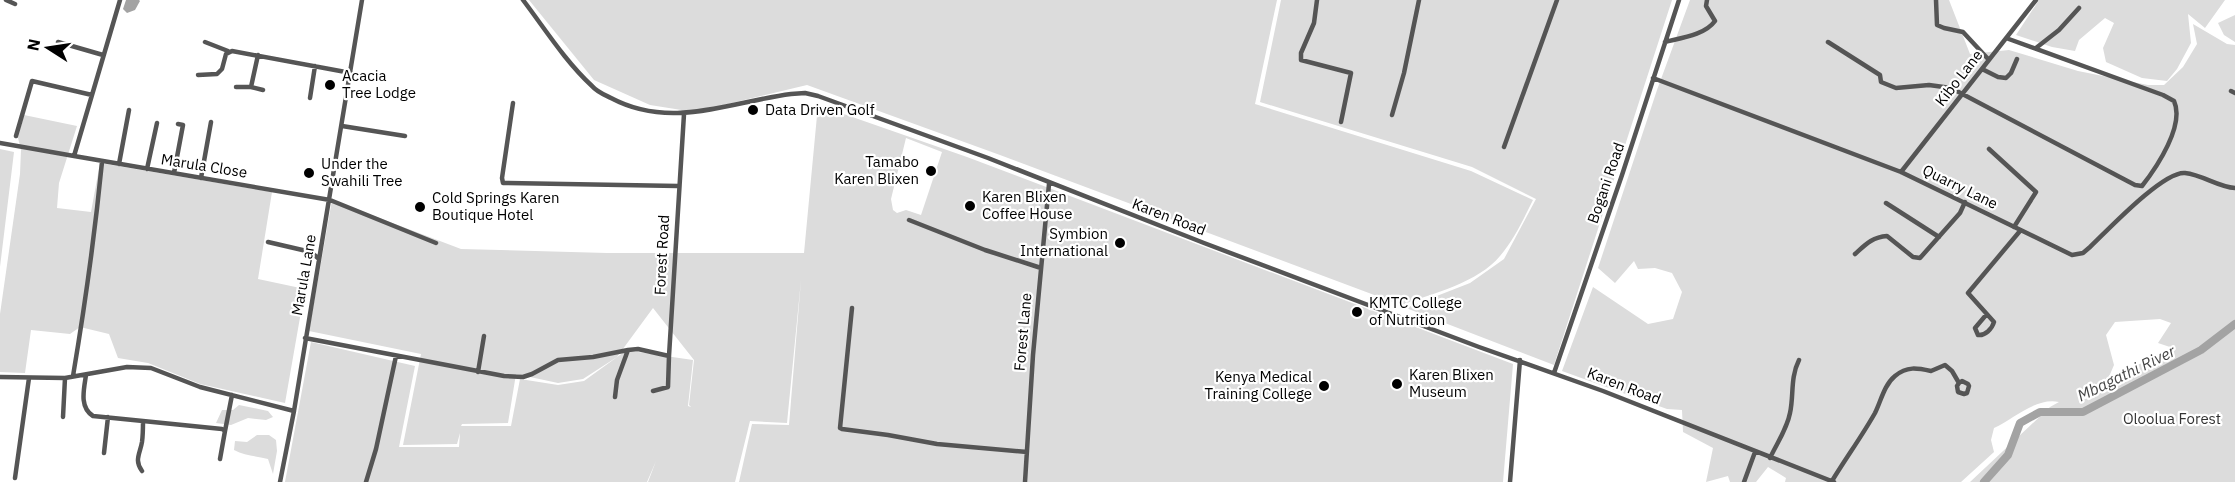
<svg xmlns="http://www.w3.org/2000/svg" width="2235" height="482" viewBox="0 0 2235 482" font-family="'IBM Plex Sans',sans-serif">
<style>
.green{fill:#dcdcdc;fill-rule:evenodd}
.water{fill:#a3a3a3}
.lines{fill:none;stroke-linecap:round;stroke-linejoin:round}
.river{stroke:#a3a3a3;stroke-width:8}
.minor{stroke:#555;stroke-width:4.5}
.poi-dot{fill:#000;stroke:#fff;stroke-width:2}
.labels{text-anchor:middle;stroke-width:4.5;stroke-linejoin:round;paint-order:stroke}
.poi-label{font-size:15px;fill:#000;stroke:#fff;text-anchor:start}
.street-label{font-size:15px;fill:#000;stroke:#fff}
.park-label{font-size:15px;fill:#333;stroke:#fff}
.water-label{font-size:16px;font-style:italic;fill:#444;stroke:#fff}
</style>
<rect width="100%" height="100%" fill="#fff"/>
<path class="green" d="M529,0H1277L1255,104L1471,171L1533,200C1523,220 1514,240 1500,256C1479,282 1432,294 1401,305L1000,155L807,85L694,112L650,105L594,80Z
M1281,0H1672L1554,365L1406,308L1470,283L1504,259L1536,199L1472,167L1260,102Z
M1690,0H1949L1970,54L2009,50L2078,71L2148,85H2164L2183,67L2197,44L2193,24L2227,44L2235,45V482H1970L2050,407L2059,402C2036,397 2014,419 1994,428L1991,440L1994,452L1961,482H1785L1786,478L1768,467L1756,482H1730L1728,476L1706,482L1713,448L1683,432L1682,410L1667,409L1562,371L1593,287L1648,324L1673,319L1682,292L1672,273L1655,268L1638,269L1634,261L1615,283L1598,268L1657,90ZM2160,319L2171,323L2158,343L2173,348L2108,379L2114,365L2106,335L2115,322Z
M2039,0H2225L2205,28L2188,14L2191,43L2177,69L2167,81L2142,78L2106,62L2103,48L2114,23L2105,18L2079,40L2075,51L2052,47L2016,35Z
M2235,15V42L2224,35L2218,23Z
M818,105L967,157L1513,364L1503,482H739L752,424L789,425L801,280L787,423L750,421L735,482H648L656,461L647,482H285L311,342L415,366L399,447H459L460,433L457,444L403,445L421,354L309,331L332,200L461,249L607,253H804ZM906,138L942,152L921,215L906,210L897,213L893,210L891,199ZM653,308L694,360L689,405L691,407L688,406L693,360L638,352H624L584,381L558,385L520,379L511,426H461L462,424L508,423L516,374L558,383L583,379L617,357Z
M24,115L77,126L59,183L57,208L91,212L100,163L272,192L258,279L305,289L285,403L200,384L148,363L118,358L109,334L80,327L70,334L31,330L25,373L0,372V314L20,174L21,150L18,138Z
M0,149L14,152L0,267Z
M239,405L268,411L273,417L266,420L248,418L231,425L216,423L222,410H233Z
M257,435H269L276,440L277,451L273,474L268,459C256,456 245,456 234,450L235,441L247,442Z"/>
<path class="water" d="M126,0H139L140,1L135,10L127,13L123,9Z"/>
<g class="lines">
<path class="river" d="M1984,482L2008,455L2020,423L2040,412H2083L2201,350L2235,324"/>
<path class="minor" d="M6,0L15,4
M523,0C545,29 565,61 592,86C597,92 605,95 611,98C671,130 729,102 791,94L805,93L818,96L988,158L1204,243L1479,347L1603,391L1834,482
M1317,0L1314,23L1301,53V60L1351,73L1341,122
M1936,0L1937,25L1944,28L1963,32L1989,60
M58,42L103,55
M205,42L228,51
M1665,42C1681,38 1705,35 1715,21L1706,6L1707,0
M1828,42L1880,75L1881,82L1896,88L1929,85L1951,88L2135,185L2142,186C2157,167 2185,125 2174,101L2163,95L2006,38
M2036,48L2059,30L2079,8
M1982,69L1998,77L2006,78L2011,73L2017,59
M198,75L217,74L222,69L226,54L232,51L351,73
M1653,78L1901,172L2072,255L2083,253L2090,247C2107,231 2163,171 2185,173C2203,175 2218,187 2235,188
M236,87H251L263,90
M251,87L258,55
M2231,91L2235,93
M92,95L120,0
M310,98L315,66
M513,103L502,178L503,183L678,186
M1392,115L1404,73L1419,0
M342,126L405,136
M0,143L74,156L92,95L32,81L16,136
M1504,147L1557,0
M1989,149L2036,192L2014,227
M74,156L330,200L436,243
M119,164L129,110
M147,169L157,123
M1901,172L2036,0
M174,173L183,125L178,124
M201,178L211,122
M1886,203L1939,237
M909,220L985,250L1041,268
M268,242L311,252L319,259
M1855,254C1865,245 1872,237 1887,236L1913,257L1920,258L1960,213L1965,202
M852,308L840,428L842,429L888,435L937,444L1027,452
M1986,315L1975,328L1978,335C1985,336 1992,329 1994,322L1968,293L2020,231
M305,338L504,376L523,377L532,374L558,360L593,357L628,350L638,349L669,356L684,114
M478,372L484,336
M1554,373L1622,175L1679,0
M86,375C84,389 79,407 93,416L143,421C143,428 143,435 142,442C140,454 134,460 142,471
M73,376C85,305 95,233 102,162
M0,377L65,378L127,367L151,368L200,387L294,411
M653,391L668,387L669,356
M615,397L617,380L628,350
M63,417L65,378
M143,421L222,429L225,431L220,459
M225,431L232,395
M104,453L108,417
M1770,458C1777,443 1787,429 1790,413C1794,395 1790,378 1799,360
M15,478L29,378
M1832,481C1846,458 1862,436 1875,413C1881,401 1884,385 1895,376C1907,366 1917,368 1931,371L1945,365L1952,371L1959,383L1957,386L1958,392L1964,394L1967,393L1969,386L1968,384L1962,381L1959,383
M280,482L294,411L362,0
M366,482L376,449L396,356
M1025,482L1033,355L1049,184
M1510,482L1520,360
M1744,482L1755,452"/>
</g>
<g class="poi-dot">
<circle cx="330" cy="85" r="6"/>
<circle cx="753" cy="110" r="6"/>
<circle cx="931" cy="171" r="6"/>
<circle cx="309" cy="173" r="6"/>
<circle cx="970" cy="206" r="6"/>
<circle cx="420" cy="207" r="6"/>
<circle cx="1120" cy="243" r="6"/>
<circle cx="1357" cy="312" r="6"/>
<circle cx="1397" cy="384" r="6"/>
<circle cx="1324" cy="386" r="6"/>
</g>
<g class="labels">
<g class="poi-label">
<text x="342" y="81">Acacia<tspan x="342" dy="17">Tree Lodge</tspan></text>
<text x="765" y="115">Data Driven Golf</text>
<text x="919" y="167" text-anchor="end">Tamabo<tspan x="919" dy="17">Karen Blixen</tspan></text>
<text x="321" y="169">Under the<tspan x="321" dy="17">Swahili Tree</tspan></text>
<text x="982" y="202">Karen Blixen<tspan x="982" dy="17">Coffee House</tspan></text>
<text x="432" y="203">Cold Springs Karen<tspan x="432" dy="17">Boutique Hotel</tspan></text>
<text x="1108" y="239" text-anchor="end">Symbion<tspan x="1108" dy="17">International</tspan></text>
<text x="1369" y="308">KMTC College<tspan x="1369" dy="17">of Nutrition</tspan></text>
<text x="1409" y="380">Karen Blixen<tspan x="1409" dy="17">Museum</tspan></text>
<text x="1312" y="382" text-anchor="end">Kenya Medical<tspan x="1312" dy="17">Training College</tspan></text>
</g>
<g class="street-label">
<text transform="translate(1959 78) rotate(-52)" y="5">Kibo Lane</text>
<text transform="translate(204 166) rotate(9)" y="5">Marula Close</text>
<text transform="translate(1606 183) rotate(-71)" y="5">Bogani Road</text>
<text transform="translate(1960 187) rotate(26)" y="5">Quarry Lane</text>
<text transform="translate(1169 217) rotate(21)" y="5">Karen Road</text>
<text transform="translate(662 255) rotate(-87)" y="5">Forest Road</text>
<text transform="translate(304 275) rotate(-80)" y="5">Marula Lane</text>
<text transform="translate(1023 332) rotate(-85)" y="5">Forest Lane</text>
<text transform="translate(1624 386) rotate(21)" y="5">Karen Road</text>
</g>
<g class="park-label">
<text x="2172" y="424">Oloolua Forest</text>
</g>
<g class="water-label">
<text transform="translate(2126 373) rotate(-26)" y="6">Mbagathi River</text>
</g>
</g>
<g transform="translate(48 48) rotate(282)" stroke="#ffffff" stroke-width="4.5" paint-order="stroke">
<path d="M0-4.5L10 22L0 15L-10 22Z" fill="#000000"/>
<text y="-9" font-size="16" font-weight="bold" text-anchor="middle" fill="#000000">N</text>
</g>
</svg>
